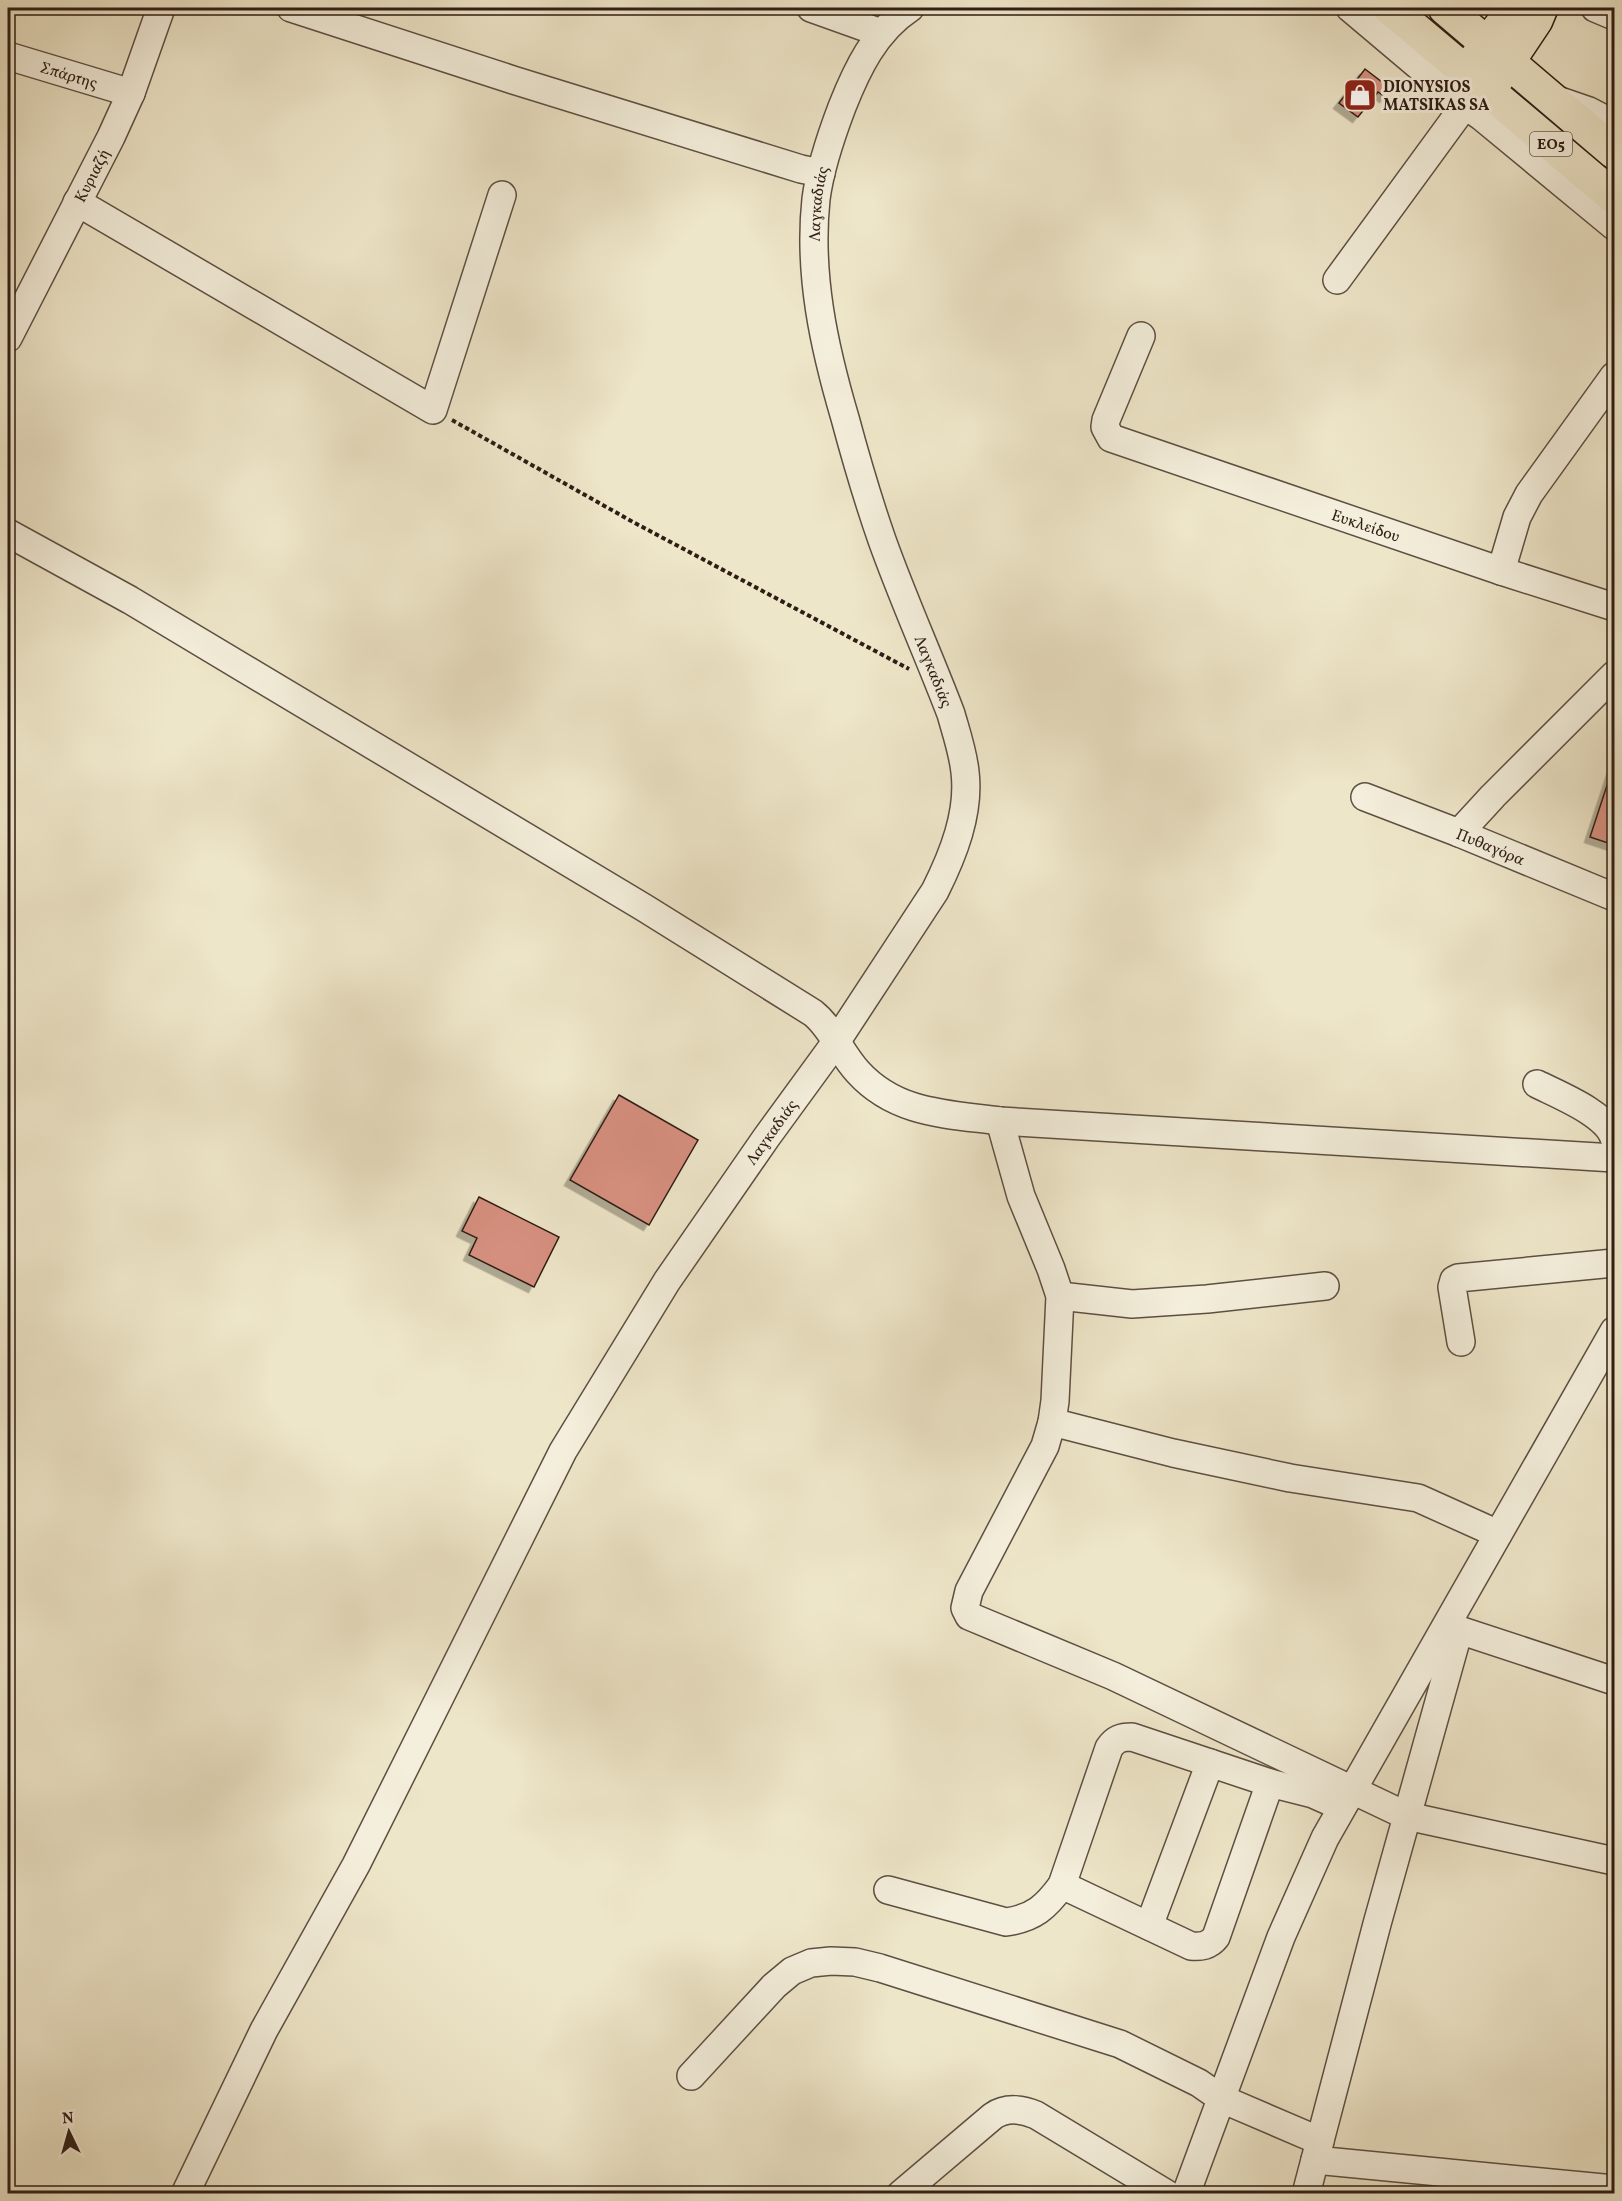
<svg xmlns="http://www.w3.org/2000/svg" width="1622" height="2201" viewBox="0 0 1622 2201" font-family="Vollkorn,serif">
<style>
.building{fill:#d79080;stroke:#2e1d16;stroke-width:1.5;filter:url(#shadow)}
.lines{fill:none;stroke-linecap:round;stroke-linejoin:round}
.minor-casing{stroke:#5e4f43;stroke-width:30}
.major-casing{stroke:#2e1d16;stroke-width:36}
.path{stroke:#2e1d16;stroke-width:4;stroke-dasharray:4.5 3;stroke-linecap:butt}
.minor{stroke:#f4efdc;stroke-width:27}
.major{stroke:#eee6c9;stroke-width:33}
.labels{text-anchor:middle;stroke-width:6;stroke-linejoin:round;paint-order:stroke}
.shield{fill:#f4efdc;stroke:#695c51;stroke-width:1.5}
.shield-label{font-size:15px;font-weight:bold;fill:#2e1d16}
.street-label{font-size:16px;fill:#2e1d16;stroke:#f4efdc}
.poi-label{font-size:16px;font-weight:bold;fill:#2e1d16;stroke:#f4efdc;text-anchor:start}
</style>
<defs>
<filter id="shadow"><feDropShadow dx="-5.5" dy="5.5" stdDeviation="0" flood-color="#0004"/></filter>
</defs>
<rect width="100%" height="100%" fill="#eee6c9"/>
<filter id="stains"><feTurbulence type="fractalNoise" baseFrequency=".00333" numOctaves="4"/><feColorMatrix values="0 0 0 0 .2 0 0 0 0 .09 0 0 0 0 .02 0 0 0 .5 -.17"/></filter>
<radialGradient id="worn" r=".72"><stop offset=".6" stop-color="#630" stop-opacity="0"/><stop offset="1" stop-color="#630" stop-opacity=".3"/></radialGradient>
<path class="building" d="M1365,69L1391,89L1385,97L1378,92L1358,117L1339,103Z
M1614,764V845L1590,837Z
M619,1095L698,1140L649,1225L570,1180Z
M479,1197L559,1237L534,1287L469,1255L477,1238L462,1231Z"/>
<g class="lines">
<defs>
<g id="minor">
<path d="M291,8L513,80L801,169L821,173"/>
<path d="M811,8L881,33"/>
<path d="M1350,8L1465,105L1482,117L1614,226"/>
<path d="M1595,8L1614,16"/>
<path id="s1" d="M8,56L131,93"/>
<path d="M1560,101L1589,111L1614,124"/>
<path d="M77,202L433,410L502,195"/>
<path d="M1337,280L1465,105"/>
<path id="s2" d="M1141,336L1106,420L1105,427L1111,438L1501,571L1614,607"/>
<path id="s3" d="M8,338L111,137L131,93L161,8"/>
<path d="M8,533L130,600L643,907L813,1013C832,1028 841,1054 858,1072C896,1114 947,1114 1000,1121L1614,1158"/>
<path d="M1501,571L1517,517L1529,494L1614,376"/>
<path id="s4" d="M1365,797L1459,833L1614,897"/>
<path d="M1459,833L1493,796L1614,675"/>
<path d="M1537,1084C1559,1095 1607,1114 1614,1138"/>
<path d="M1000,1121L1021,1196L1051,1269L1060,1296L1055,1401L1052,1422L1045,1446L969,1591L965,1608L969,1616L1113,1676L1407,1816L1614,1861"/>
<path d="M1060,1296L1132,1304L1207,1299L1325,1286"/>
<path d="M1461,1342L1452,1287L1454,1280L1458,1278L1614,1263"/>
<path d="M1052,1422L1173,1453L1290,1478L1418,1498L1498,1534"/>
<path d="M1459,1630L1614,1681"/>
<path d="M1062,1885L1191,1946C1201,1947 1209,1946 1216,1937L1270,1783"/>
<path d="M888,1890L1006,1922C1034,1918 1046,1907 1062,1885L1109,1748C1115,1739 1121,1737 1132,1737L1270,1783L1313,1794L1342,1807"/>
<path d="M1149,1926L1210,1763"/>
<path d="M691,2076L774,1986L792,1971L811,1963L831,1961L855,1962L880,1968L1120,2044L1199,2083L1222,2099L1320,2141"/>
<path d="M1315,2160L1614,2189"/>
<path id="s5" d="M185,2194L264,2030L356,1865L563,1451L667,1281L766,1138L836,1042L935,891C953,855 970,813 965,772C963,752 956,732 951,714C929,656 903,599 882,540C868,500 856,459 845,418C824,347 808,274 816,199C820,168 831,136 842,107C857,69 875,31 910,8"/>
<path d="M901,2194L993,2116C1006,2107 1022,2109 1036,2115L1167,2194"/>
<path d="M1186,2194L1281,1937L1325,1838L1614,1331"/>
<path d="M1306,2194L1377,1924L1459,1630L1447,1626"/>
</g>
<path id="major" d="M1390,8L1614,197
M1445,8L1614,152
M1475,60L1500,27L1517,8
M1496,80L1536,20L1541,8"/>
</defs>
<use href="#minor" class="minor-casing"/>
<use href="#major" class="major-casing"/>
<path class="path" d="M452,420L633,522L909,669"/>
<use href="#minor" class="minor"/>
<use href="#major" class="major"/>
</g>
<defs>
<symbol id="shop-square" viewBox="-11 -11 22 22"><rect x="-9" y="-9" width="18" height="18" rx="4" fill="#8f2418" stroke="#f4efdc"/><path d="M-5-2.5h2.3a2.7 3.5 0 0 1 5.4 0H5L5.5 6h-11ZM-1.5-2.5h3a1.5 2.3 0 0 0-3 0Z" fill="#fff"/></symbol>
</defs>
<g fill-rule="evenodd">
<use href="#shop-square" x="1341" y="76" width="38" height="38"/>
</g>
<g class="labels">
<rect class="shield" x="1530" y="132" width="42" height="24" rx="4.5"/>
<g class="shield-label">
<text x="1551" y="149">ΕΟ5</text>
</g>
<g class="street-label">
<text dy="6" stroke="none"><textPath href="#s1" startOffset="64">Σπάρτης</textPath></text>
<text dy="6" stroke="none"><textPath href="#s3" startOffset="183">Κυριαζή</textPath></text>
<text dy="6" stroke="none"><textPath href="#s5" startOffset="2223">Λαγκαδιάς</textPath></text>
<text dy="6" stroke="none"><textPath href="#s2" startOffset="380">Ευκλείδου</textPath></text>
<text transform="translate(934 671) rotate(68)" y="6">Λαγκαδιάς</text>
<text dy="6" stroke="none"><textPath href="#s4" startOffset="135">Πυθαγόρα</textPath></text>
<text dy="6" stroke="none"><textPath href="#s5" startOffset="1215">Λαγκαδιάς</textPath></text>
</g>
<g class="poi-label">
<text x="1383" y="92">DIONYSIOS<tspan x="1383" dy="18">MATSIKAS SA</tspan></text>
</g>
</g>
<rect width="1622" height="2201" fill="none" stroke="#eee6c9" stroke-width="30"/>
<rect x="9" y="9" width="1604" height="2183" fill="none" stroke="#2e1d16" stroke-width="3"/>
<rect x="15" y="15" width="1592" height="2171" fill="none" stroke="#2e1d16" stroke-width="1.5"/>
<g transform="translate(69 2132) rotate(355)" stroke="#f4efdc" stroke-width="4.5" paint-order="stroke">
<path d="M0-4.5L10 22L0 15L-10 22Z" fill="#2e1d16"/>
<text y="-9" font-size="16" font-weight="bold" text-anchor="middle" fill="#2e1d16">N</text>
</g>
<rect width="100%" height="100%" filter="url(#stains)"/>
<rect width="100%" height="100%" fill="url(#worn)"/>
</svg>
